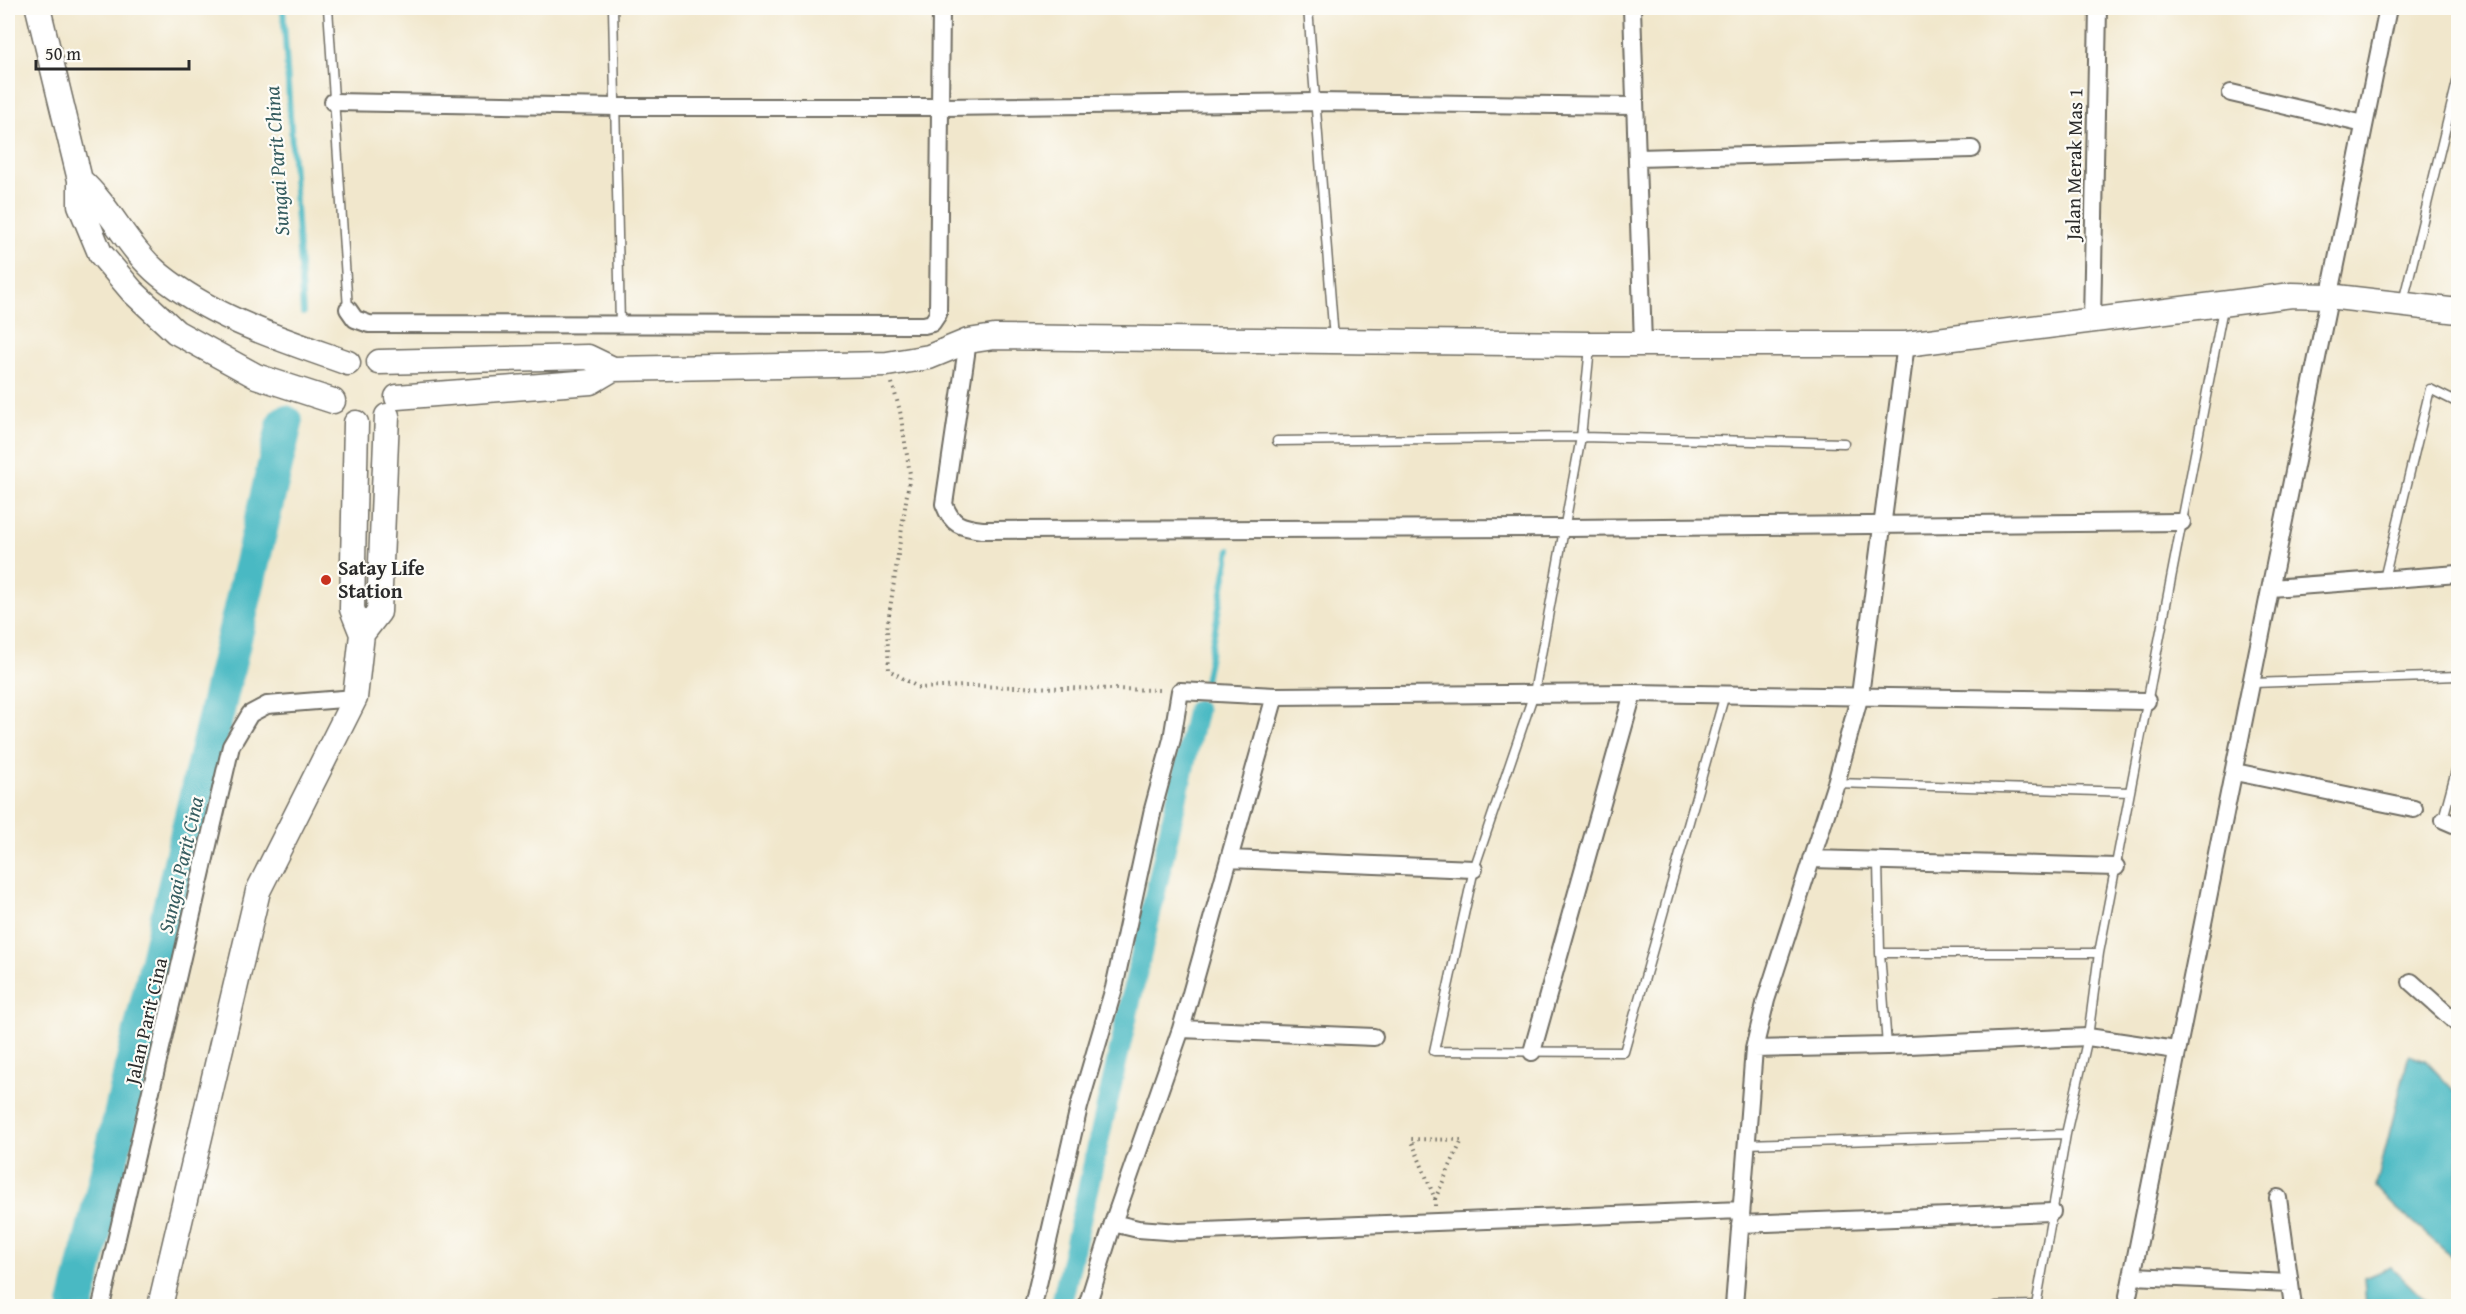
<svg xmlns="http://www.w3.org/2000/svg" width="2466" height="1314" viewBox="0 0 2466 1314" font-family="'Gentium Book Plus',serif">
<style>
.water{fill:#4ab9c3;stroke:#3a7277;stroke-width:1.5}
.lines{fill:none;stroke-linecap:round;stroke-linejoin:round}
.stream{stroke:#4ab9c3;stroke-width:6}
.canal{stroke:#4ab9c3;stroke-width:21}
.river{stroke:#4ab9c3;stroke-width:36}
.lane-casing{stroke:#706d63;stroke-width:11}
.street-casing{stroke:#706d63;stroke-width:20}
.secondary-casing{stroke:#706d63;stroke-width:27}
.path{stroke:#706d63;stroke-width:4;stroke-dasharray:1.5 4.5;stroke-linecap:butt}
.lane{stroke:#fff;stroke-width:8}
.street{stroke:#fff;stroke-width:16}
.secondary{stroke:#fff;stroke-width:24}
.poi-dot{fill:#c8321e;stroke:#fdfcf7;stroke-width:2}
.labels{text-anchor:middle;stroke-width:4.5;stroke-linejoin:round;paint-order:stroke}
.street-label{font-size:20px;fill:#2b2b2b;stroke:#fdfcf7}
.poi-label{font-size:20px;font-weight:bold;fill:#2b2b2b;stroke:#fdfcf7;text-anchor:start}
.water-label{font-size:21px;font-style:italic;fill:#365d60;stroke:#fdfcf7}
</style>
<rect width="100%" height="100%" fill="#fdfcf7"/>
<filter id="ink" filterUnits="userSpaceOnUse"><feTurbulence type="fractalNoise" baseFrequency=".0167" numOctaves="2"/><feDisplacementMap in="SourceGraphic" scale="12" xChannelSelector="R" yChannelSelector="G"/><feConvolveMatrix kernelMatrix="1 2 1 2 8 2 1 2 1" color-interpolation-filters="sRGB"/></filter>
<filter id="wash" filterUnits="userSpaceOnUse"><feTurbulence type="fractalNoise" baseFrequency=".008" numOctaves="4" result="noise"/><feDisplacementMap in="SourceGraphic" scale="24" xChannelSelector="R" yChannelSelector="G"/><feGaussianBlur stdDeviation="1.35" result="paint"/><feColorMatrix in="noise" values="0 0 0 0 0 0 0 0 0 0 0 0 0 0 0 0 0 1.4 0 .05"/><feComposite in="paint" operator="in"/></filter>
<g filter="url(#wash)">
<rect width="100%" height="100%" fill="#f1e7cc"/>
<path class="water" d="M2409,1054L2425,1060L2458,1095V1262L2395,1207L2376,1187Z
M2391,1267L2431,1306H2366L2364,1278Z"/>
<g class="lines">
<path class="stream" d="M283,8L303,313
M1205,681L1230,550"/>
<path class="canal" d="M1061,1306L1197,710"/>
<path class="river" d="M76,1306L285,423"/>
</g>
</g>
<g filter="url(#ink)">
<g class="lines">
<defs>
<path id="lane" d="M328,8L348,309
M613,8L620,325
M1308,8L1334,339
M2403,302L2458,78
M1590,347L1581,437L1534,693L1474,869L1434,1051L1624,1052L1725,694
M1277,441L1581,437L1844,443
M2384,579L2430,389L2458,403
M2253,683L2458,676
M1836,783L2130,792
M2444,820V815L2458,763
M1878,862L1880,953L1887,1046
M1880,953H2099
M1746,1144L2066,1134
M1996,1306L2036,1305
M2036,1306L2066,1134L2088,1037L2099,953L2223,308"/>
<path id="street" d="M1632,8L1643,344
M2231,93L2364,124
M333,102L617,107H942L1315,102L1634,106
M1638,158L1972,149
M348,309L355,319L369,324L924,325L932,323L938,314L941,8
M2092,322L2098,8
M968,341L944,504C952,525 960,527 982,530L1566,528L2182,522
M2271,588L2458,574
M1275,696L1181,1029L1374,1037
M2235,772L2414,809
M2444,820L2458,826
M1229,859L1474,869
M1811,859L2116,867
M2411,982L2458,1024
M1181,1029L1113,1223L1138,1229L1179,1232L1741,1210
M1754,1049L1887,1046L2088,1037L2176,1050
M1532,1052L1633,693
M2278,1198L2293,1306
M1740,1224L2052,1212
M2133,1276L2290,1283
M101,1306L231,746L250,714L267,705L355,698
M1033,1306L1079,1107L1114,988L1153,809L1172,739L1180,691L1275,696L1633,693L2147,701
M1087,1306L1113,1223
M1734,1306L1754,1049L1766,1000L1836,783L1860,695L1906,344
M2126,1306C2215,874 2298,440 2388,8"/>
<path id="secondary" d="M38,8L80,180V205L100,253L132,291L176,332L256,376L333,401
M80,180C111,208 128,249 160,275C214,319 284,340 348,363
M379,362L588,357L613,369L887,364L929,357L968,341L994,337L1590,344H1906L2292,295L2328,296L2458,311
M397,397L591,382L613,369
M362,634L379,612L387,416
M160,1306L258,891L355,698L362,634L352,609L356,423"/>
</defs>
<use href="#lane" class="lane-casing"/>
<use href="#street" class="street-casing"/>
<use href="#secondary" class="secondary-casing"/>
<path class="path" d="M892,383L900,411L910,474L887,629L889,670L919,688L968,686L1162,690
M1435,1199L1462,1140L1411,1139L1435,1199V1206"/>
<use href="#lane" class="lane"/>
<use href="#street" class="street"/>
<use href="#secondary" class="secondary"/>
</g>
</g>
<circle class="poi-dot" cx="326" cy="580" r="6"/>
<g class="labels">
<g class="street-label">
<text transform="translate(2074 164) rotate(-89)" y="7">Jalan Merak Mas 1</text>
<text transform="translate(146 1021) rotate(-77)" y="7">Jalan Parit Cina</text>
</g>
<g class="poi-label">
<text x="338" y="575">Satay Life<tspan x="338" dy="23">Station</tspan></text>
</g>
<g class="water-label">
<text transform="translate(277 161) rotate(-94)" y="7">Sungai Parit China</text>
<text transform="translate(181 865) rotate(-77)" y="7">Sungai Parit Cina</text>
</g>
</g>
<rect width="2466" height="1314" fill="none" stroke="#fdfcf7" stroke-width="30"/>
<path d="M36 60v9h153v-9" fill="none" stroke="#2b2b2b" stroke-width="3"/>
<text x="45" y="60" font-size="18" fill="#2b2b2b" stroke="#fdfcf7" stroke-width="4.5" paint-order="stroke">50 m</text>
</svg>
